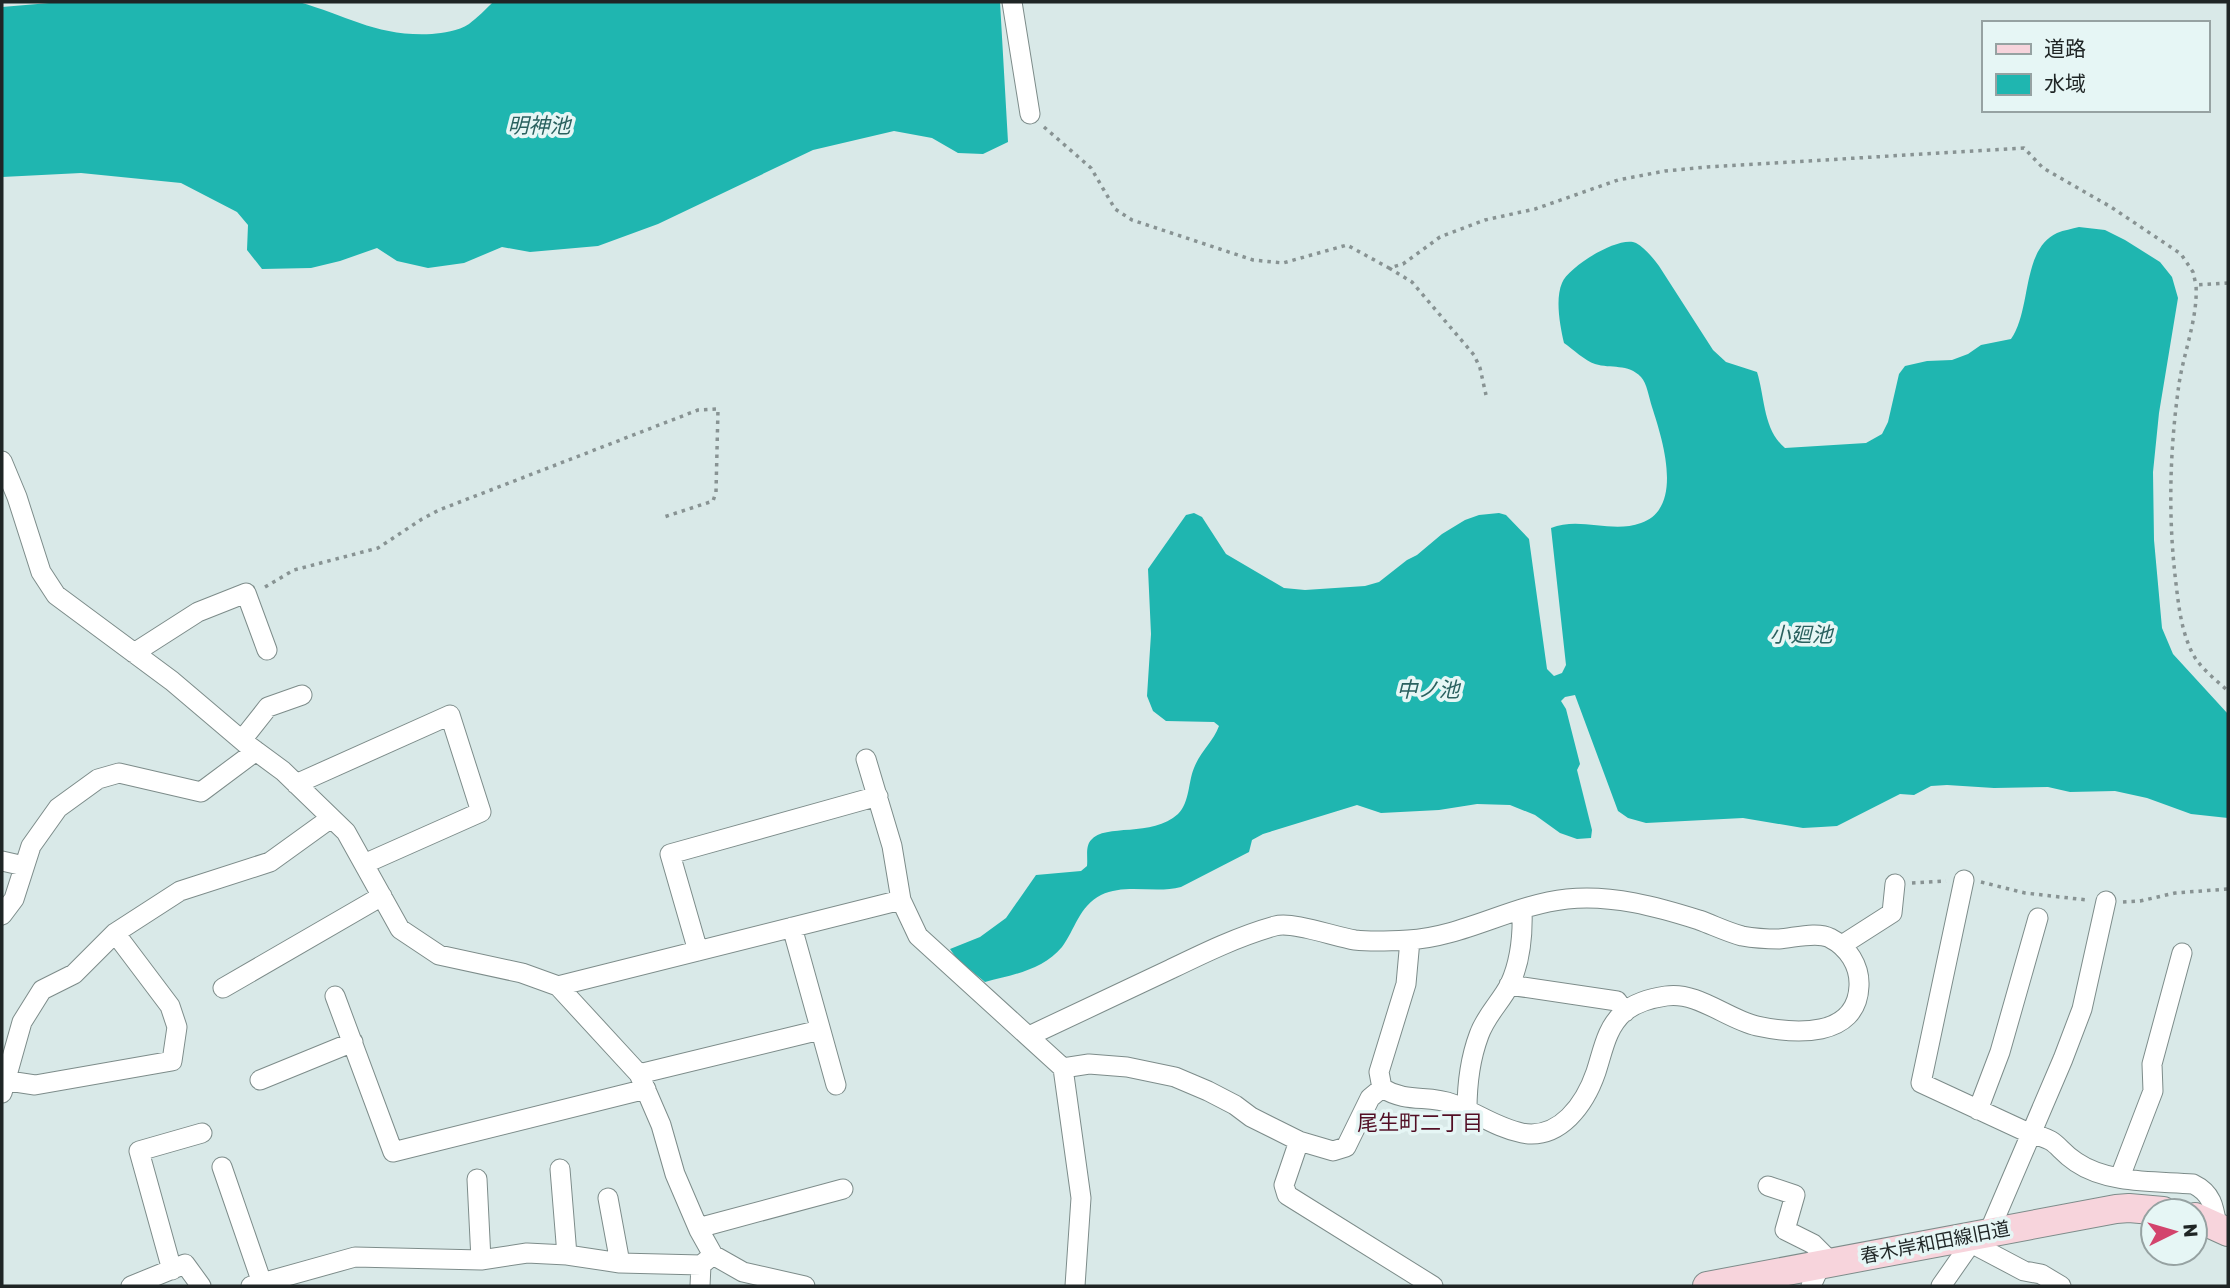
<svg xmlns="http://www.w3.org/2000/svg" width="2230" height="1288" viewBox="0 0 2230 1288" font-family="Rubik,'Noto Sans JP',sans-serif">
<style>
.water{fill:#1fb6b0}
.lines{fill:none;stroke-linecap:round;stroke-linejoin:round}
.street-casing{stroke:#7d8c8a;stroke-width:21}
.secondary-casing{stroke:#7d8c8a;stroke-width:30}
.path{stroke:#889393;stroke-width:3.5;stroke-dasharray:3.5 5;stroke-linecap:butt}
.street{stroke:#fff;stroke-width:19}
.secondary{stroke:#f7d4dc;stroke-width:28}
.labels{text-anchor:middle;stroke-width:7;stroke-linejoin:round;paint-order:stroke}
.street-label{font-size:19px;fill:#1f2525;stroke:#e6f6f5}
.water-label{font-size:21px;font-style:italic;fill:#2a615f;stroke:#e6f6f5}
.neighbourhood-label{font-size:21px;fill:#520e24;stroke:#e6f6f5}
</style>
<rect width="100%" height="100%" fill="#d9e9e8"/>
<path class="water" d="M61,2H299C348,16 378,37 432,34C443,33 458,31 469,24C477,18 486,9 493,2H1000L1008,142L983,154L958,153L932,138L894,131L813,150L658,224L598,246L530,252L502,247L464,263L428,268L397,261L377,248L340,261L311,268L262,269L247,250L248,225L237,212L181,183L81,173L2,177V7Z
M2079,227L2105,230L2125,240L2160,262L2172,277L2178,298L2159,413L2153,472L2154,540L2162,628L2173,654L2228,714V818L2191,814L2147,798L2115,791L2070,792L2048,787L1994,788L1947,785L1931,786L1914,795L1900,794L1837,826L1821,827L1803,828L1743,818L1646,823L1628,818L1618,811L1575,695L1565,697L1561,701L1566,709L1580,764L1577,770L1592,830L1591,838L1577,839L1560,833L1535,815L1510,805L1477,804L1439,810L1381,813L1357,805L1263,834L1252,840L1249,852L1181,887C1155,894 1126,883 1101,895C1079,906 1075,930 1062,947C1043,970 1012,975 985,982L957,959L950,949L980,937L1006,918L1036,875L1081,871L1087,866C1088,857 1085,847 1091,840C1105,823 1152,838 1178,814C1190,802 1188,782 1194,768C1200,752 1213,742 1219,726L1214,722L1166,721L1153,711L1147,696L1151,634L1148,569L1186,515L1194,513L1202,517L1226,554L1284,588L1305,590L1365,586L1379,582L1407,560L1417,555L1442,534L1465,520L1479,515L1499,513L1506,515L1529,539L1547,669L1554,676L1562,673L1566,665L1551,528C1580,516 1611,534 1641,523C1685,508 1662,438 1652,407C1649,398 1647,383 1641,377C1628,363 1611,369 1595,364C1585,361 1573,349 1564,343C1560,326 1555,299 1562,283C1568,267 1619,235 1636,243C1645,248 1653,258 1659,266L1713,350L1726,362L1757,372C1765,397 1763,430 1785,448L1866,443L1882,434L1888,422L1899,374L1905,366L1927,361L1952,360L1968,354L1981,345L2011,339C2032,309 2021,250 2057,233C2064,230 2072,229 2079,227Z"/>
<g class="lines">
<defs>
<path id="street" d="M1012,2L1030,114
M2,461L17,497L41,572L56,595L172,681L245,743L283,771L346,832L400,929L439,955L522,973L558,986L639,1074L661,1125L675,1174L699,1230L713,1255L743,1272L805,1286
M134,653L198,612L246,593L267,650
M242,740L268,707L302,695
M866,759L892,846L901,900L918,936L1063,1068L1081,1198L1075,1286
M296,784L450,715L481,812L364,864
M2,861L24,866
M1964,880L1921,1083L2031,1134C2060,1140 2055,1148 2076,1162C2108,1184 2156,1181 2193,1184C2212,1193 2214,1207 2217,1226
M2,915L14,899L31,846L58,808L98,779L119,773L201,792L256,751
M792,927L836,1085
M1842,945L1892,913L1895,884
M698,951L670,854L878,796
M1509,985L1617,1001L1625,1012
M558,986L901,900
M223,988L382,896
M335,996L393,1152L646,1089
M1029,1036C1076,1014 1124,991 1171,969C1204,953 1239,936 1275,926C1293,921 1335,937 1355,940C1372,942 1391,941 1408,940C1463,937 1512,905 1567,899C1611,894 1658,907 1699,920C1713,925 1727,932 1742,936C1753,938 1767,939 1779,939C1794,938 1817,931 1830,938C1848,947 1860,966 1859,986C1857,1039 1794,1034 1757,1026C1727,1019 1697,991 1666,996C1652,998 1635,1003 1624,1012C1606,1028 1603,1051 1596,1072C1585,1104 1560,1140 1522,1133C1497,1128 1477,1113 1453,1104C1428,1094 1408,1104 1382,1088L1379,1072L1406,984L1410,940
M1063,1068L1089,1064L1127,1067L1175,1077L1208,1091L1235,1105L1251,1117L1299,1141L1333,1151L1346,1147L1370,1098L1382,1088
M639,1074L820,1030
M2,1080L35,1085L172,1061L177,1027L170,1006L115,933
M260,1080L353,1042
M2,1093L22,1022L42,990L74,974L115,933L180,891L270,862L331,818
M1467,1110C1467,1084 1470,1059 1479,1035C1486,1015 1501,1002 1510,984C1521,960 1523,935 1522,909
M1978,1110L2000,1052L2038,918
M1299,1141L1284,1185L1287,1195L1433,1286
M222,1167L262,1283
M560,1169L567,1255
M2120,1177L2153,1091L2152,1064L2182,953
M477,1179L481,1260
M1768,1186L1795,1195L1785,1230L1813,1244L1831,1262
M608,1198L620,1263
M698,1228L843,1189
M1989,1232L2063,1059L2082,1009L2106,901
M1968,1235L1971,1243L2024,1271L2041,1274L2061,1286
M172,1270L139,1151L202,1133
M131,1286L185,1264L201,1286
M251,1286L355,1257L481,1260L527,1253L567,1255L620,1263L701,1265L713,1255
M700,1286L701,1265
M1811,1286L1821,1264
M1941,1286L1971,1243"/>
<path id="secondary" d="M2195,1217L2228,1232
M1707,1286L2116,1209L2129,1208L2163,1211"/>
</defs>
<use href="#street" class="street-casing"/>
<use href="#secondary" class="secondary-casing"/>
<path class="path" d="M1044,127L1091,168L1115,209L1132,220L1253,260L1283,263L1347,245L1389,268L1403,264L1440,237L1485,220L1535,209L1618,180L1665,171L1707,167L2024,148L2043,168L2111,207L2181,254L2193,272L2196,285
M1389,268L1412,282L1474,355L1480,368L1486,395
M2228,283L2196,285C2198,318 2184,351 2179,384C2170,447 2168,512 2175,575C2178,600 2180,625 2190,648C2197,666 2214,678 2228,691
M265,587L294,570L378,548L422,519L439,510L698,410L718,409L716,492L713,501L664,517
M1981,882L2025,893L2087,900
M1912,883L1946,881
M2123,902L2140,901L2175,893L2228,889"/>
<use href="#street" class="street"/>
<use href="#secondary" class="secondary"/>
</g>
<g class="labels">
<g class="street-label">
<text transform="translate(1935 1242) rotate(-11)" y="7">春木岸和田線旧道</text>
</g>
<g class="water-label">
<text x="539" y="133">明神池</text>
<text x="1801" y="642">小廻池</text>
<text x="1428" y="697">中ノ池</text>
</g>
<g class="neighbourhood-label">
<text x="1420" y="1130">尾生町二丁目</text>
</g>
</g>
<rect width="2230" height="1288" fill="none" stroke="#1f2525" stroke-width="7"/>
<rect x="1982" y="21" width="228" height="91" fill="#e6f6f5" stroke="#96a2a2" stroke-width="2"/>
<rect x="1996" y="44" width="35" height="10" fill="#f7d4dc" stroke="#96a2a2" stroke-width="2"/>
<text x="2044" y="56" font-size="21" fill="#1f2525">道路</text>
<rect x="1996" y="74" width="35" height="21" fill="#1fb6b0" stroke="#96a2a2" stroke-width="2"/>
<text x="2044" y="91" font-size="21" fill="#1f2525">水域</text>
<g transform="translate(2174 1232) rotate(85)"><circle r="33" fill="#e6f6f5" stroke="#96a2a2" stroke-width="2"/>
<path d="M0-5L12 26L0 18L-12 26Z" fill="#d3446d"/>
<text y="-10" font-size="19" font-weight="bold" text-anchor="middle" fill="#1f2525">N</text>
</g>
</svg>
